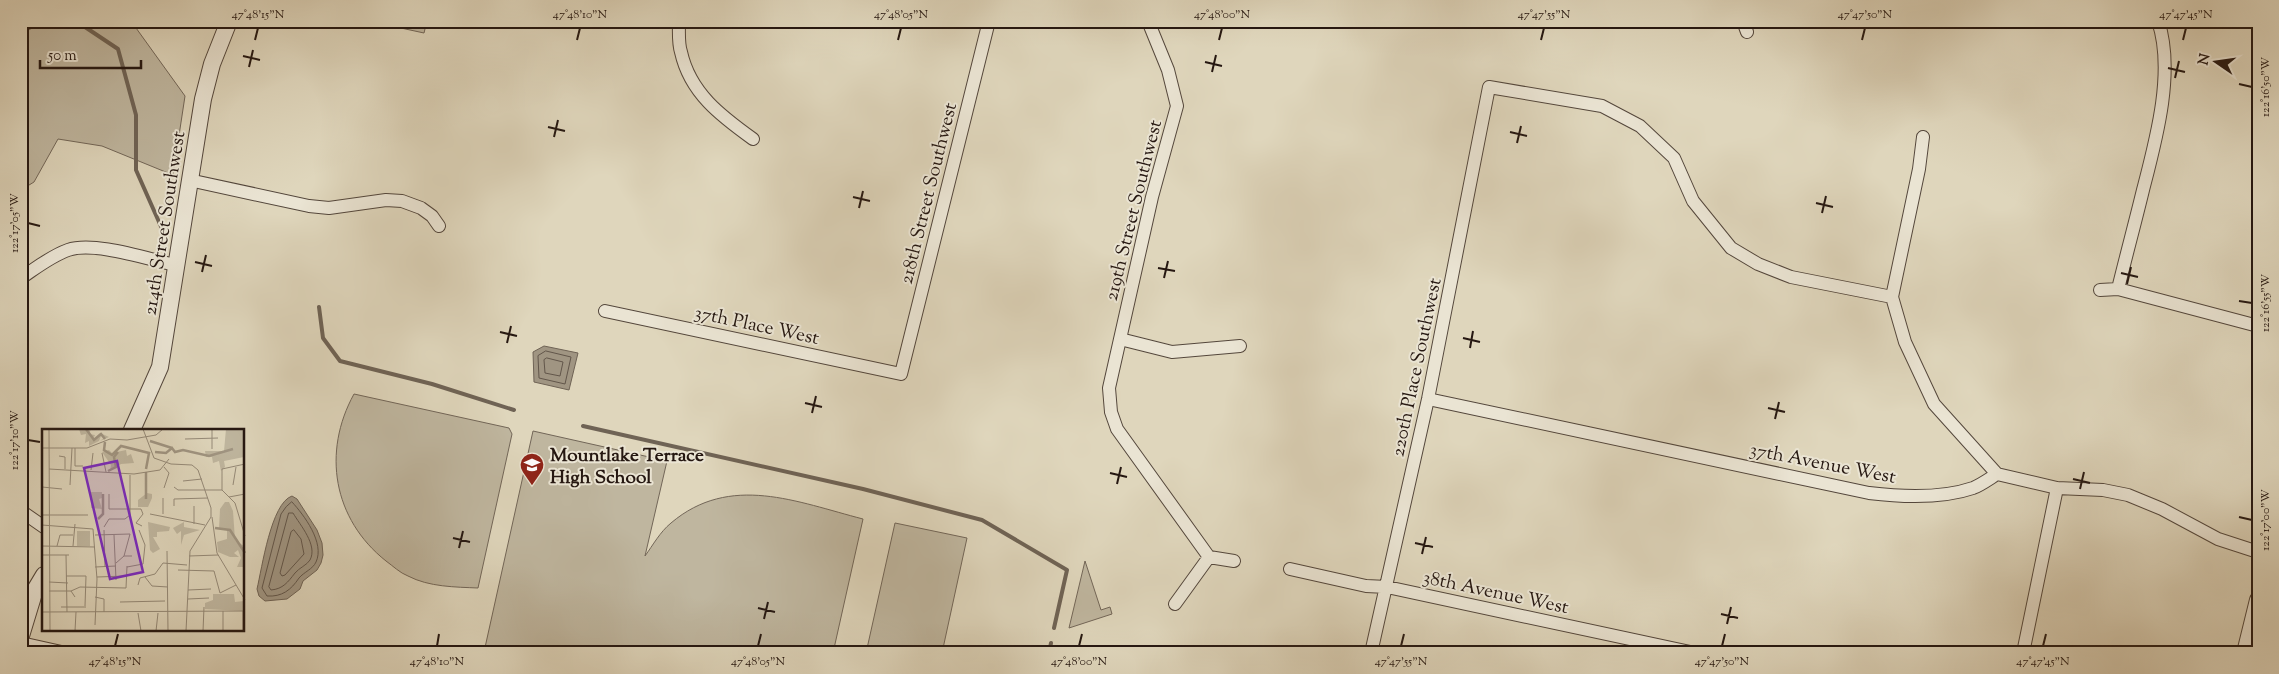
<svg xmlns="http://www.w3.org/2000/svg" width="2279" height="674" viewBox="0 0 2279 674" font-family="'Sorts Mill Goudy',serif">
<style>
.green{fill:#bfb69f;stroke:#726658}
.water{fill:#a09582;stroke:#6f6355}
.lines{fill:none;stroke-linecap:round;stroke-linejoin:round}
.shore{stroke:#62564a;stroke-width:1}
.stream{stroke:#6f6355;stroke-width:4}
.minor-casing{stroke:#54473c;stroke-width:14}
.tertiary-casing{stroke:#54473c;stroke-width:18}
.minor{stroke:#eae4d3;stroke-width:12}
.tertiary{stroke:#eae4d3;stroke-width:16}
.ticks{fill:none;stroke:#251711;stroke-width:2}
.labels{text-anchor:middle;stroke-width:4;stroke-linejoin:round;paint-order:stroke}
.street-label{font-size:19px;fill:#251711;stroke:#eae4d3}
.poi-label{font-size:19px;font-weight:bold;fill:#251711;stroke:#eae4d3;text-anchor:start}
.inset-river{fill:none;stroke:#a09582;stroke-width:2.5}
.inset-road{fill:none;stroke:#958a78;stroke-width:1}
.view{fill:#7b2cbf;fill-opacity:0.15;stroke:#7b2cbf;stroke-width:2.5}
.inset-edge{fill:none;stroke:#251711;stroke-width:2.5}
.neatline{fill:none;stroke:#251711;stroke-width:2}
.ticks-label{font-size:12px;text-anchor:middle;fill:#251711}
</style>
<rect width="100%" height="100%" fill="#dfd6bc"/>
<filter id="stains"><feTurbulence type="fractalNoise" baseFrequency=".004" numOctaves="4"/><feColorMatrix values="0 0 0 0 .2 0 0 0 0 .09 0 0 0 0 .02 0 0 0 .5 -.17"/></filter>
<radialGradient id="worn" r=".72"><stop offset=".6" stop-color="#630" stop-opacity="0"/><stop offset="1" stop-color="#630" stop-opacity=".3"/></radialGradient>
<path class="green" d="M21,21H131L185,96L173,175L102,146L58,139L34,182L21,190Z
M387,21H427L424,33L387,25Z
M354,394L509,428L512,434L478,588C455,587 429,587 408,576C400,573 393,566 386,561C333,519 322,452 354,394Z
M533,431L667,461L645,556C653,545 660,532 671,523C730,473 797,502 863,519L833,653L484,652Z
M895,523L967,538L942,653H866Z
M1085,561L1101,610L1110,607L1112,614L1069,628Z"/>
<path class="water" d="M544,346L578,353L569,390L534,382L533,352Z
M292,496L297,499L317,530L322,543L323,555L321,563L317,570L303,581L300,589L287,599L265,601L259,596L257,589C262,568 271,503 292,496Z"/>
<g class="lines">
<path class="shore" d="M546,351L571,357L565,384L539,378L538,356Z
M547,358L563,362L560,376L545,373L544,360Z
M292,502C304,515 325,543 316,562C313,569 304,572 299,578C291,590 282,597 267,596L262,588L281,514L286,507Z
M289,513H293C300,525 318,545 310,560C307,565 299,568 295,573C288,582 283,589 271,590L269,587Z
M294,530L301,539L304,554L285,575L282,576L280,573L291,532Z"/>
<path class="stream" d="M21,32L37,24L79,23L118,49L136,115V170L163,231
M319,307L323,338L340,361L432,384L514,410
M583,426L863,489L982,520L1067,570L1054,628
M1049,653L1051,643"/>
<defs>
<path id="minor" d="M679,21C679,31 678,43 681,52C690,93 721,116 753,139
M1148,21L1168,70L1177,106L1152,197L1109,388L1111,412L1117,429L1209,557L1234,561
M1743,21L1747,32
M1923,137L1919,169L1892,297L1905,342L1934,404L1997,474
M189,180L309,206L329,208L386,200L402,201L421,208L432,216L439,226
M21,278C36,268 51,256 68,250C94,241 147,259 175,265
M2118,289C2126,256 2135,223 2143,190C2156,140 2175,71 2158,21
M2100,290L2118,289L2258,326
M605,311L901,374L989,21
M1120,339L1172,352L1240,346
M1428,399L1869,493C1902,497 1941,499 1973,488C1981,485 1989,479 1997,474L2057,488L2103,490L2128,495L2162,509L2218,539L2258,552
M21,511L44,527
M1290,569L1366,586L1387,587L1695,653
M1175,604L1209,557
M21,643L66,653
M1371,653L1428,399L1489,87L1602,106L1640,126L1674,158L1693,201L1731,248L1758,264L1791,277L1892,297
M2023,653L2057,488"/>
<path id="tertiary" d="M132,430L160,367L203,99L212,64L229,21
M21,636L35,590L44,575
M2245,653L2258,600"/>
</defs>
<use href="#minor" class="minor-casing"/>
<use href="#tertiary" class="tertiary-casing"/>
<use href="#minor" class="minor"/>
<use href="#tertiary" class="tertiary"/>
</g>
<path class="ticks" d="M255,40L258,28M577,40L580,28M898,40L901,28M1219,40L1222,28M1541,40L1544,28M1862,40L1865,28M2183,40L2186,28M243,56L260,60M1205,62L1222,66M249,67L253,50M2168,68L2185,72M1212,72L1216,55M2175,78L2179,61M2239,84L2252,87M548,127L565,131M1510,132L1527,136M554,137L558,120M1517,143L1521,126M853,197L870,201M1816,203L1833,207M859,208L863,191M1822,213L1826,196M28,223L40,226M195,262L212,266M1158,268L1175,271M202,272L206,255M2121,273L2138,277M1164,278L1168,261M2127,284L2131,267M2239,301L2252,303M500,332L517,336M1463,338L1480,342M507,343L511,326M1470,348L1473,331M805,403L822,407M1768,408L1785,412M812,413L816,396M1775,419L1779,402M28,440L40,442M1110,473L1127,477M2073,479L2090,483M1117,484L1121,467M2080,489L2084,472M2239,517L2252,520M453,538L470,542M1415,543L1433,547M459,548L463,531M1422,554L1426,537M758,608L775,612M1721,614L1738,618M764,619L768,602M1727,624L1731,607M115,646L118,634M437,646L439,634M758,646L761,634M1079,646L1082,634M1401,646L1404,634M1722,646L1725,634M2043,646L2046,634"/>
<defs>
<symbol id="school-pin" viewBox="-11 -11 22 30"><path d="M0 17L-7.5 6A9.5 9.5 0 1 1 7.5 6Z" fill="#8f2418" stroke="#eae4d3"/><path d="M0-5L7-2L0 1L-7-2ZM-4 1L0 2.5L4 1V4Q0 6-4 4Z" fill="#fff"/></symbol>
</defs>
<g fill-rule="evenodd">
<use href="#school-pin" x="518" y="451" width="28" height="38"/>
</g>
<g class="labels">
<g class="street-label">
<text transform="translate(927 193) rotate(-76)" y="7">218th Street Southwest</text>
<text transform="translate(1132 210) rotate(-76)" y="7">219th Street Southwest</text>
<text transform="translate(163 223) rotate(-81)" y="7">214th Street Southwest</text>
<text transform="translate(757 324) rotate(12)" y="7">37th Place West</text>
<text transform="translate(1415 367) rotate(-78)" y="7">220th Place Southwest</text>
<text transform="translate(1823 462) rotate(11)" y="7">37th Avenue West</text>
<text transform="translate(1496 591) rotate(12)" y="7">38th Avenue West</text>
</g>
<g class="poi-label">
<text x="550" y="461">Mountlake Terrace<tspan x="550" dy="22">High School</tspan></text>
</g>
</g>
<g transform="translate(42 429)">
<rect width="202" height="202" fill="#dfd6bc"/>
<path d="M37,0H49L47,5L53,6L51,10L58,4L67,8L58,12L62,9L59,7L57,12L47,17V12L43,14L44,5L39,6ZM184,0H202V28L182,32L183,38L179,42L177,32L171,34L170,28H164L163,22H182ZM67,21L70,24L84,21L85,27L89,25L92,34L79,35L68,42L69,36L60,23ZM49,63H60V69L57,70L60,80L49,79ZM105,64L110,65V69L106,78H96V71ZM183,73H187L191,82L193,111L202,117V138H195L199,129L196,121L192,124L197,128H188L176,123L175,113L185,110V100H177L178,80ZM106,93L128,98L127,102L115,103V108H111L118,120L111,124L108,121ZM142,93V98L158,101L142,106L139,116V102L135,105L131,99ZM35,102H48V117H35ZM171,165H192L193,173L202,172V182L163,180V174L171,171Z" fill="#bfb69f"/>
<path class="inset-river" d="M44,0L52,11L59,5L63,10M108,12L130,19M63,13L62,21L70,26L79,17L107,24L104,40M113,23L124,24L130,19L133,23L141,21L167,27L191,20M66,42L74,38L72,28L76,23M104,70V43M56,90L61,85V65M173,99L188,101L203,124"/>
<path class="inset-road" d="M7,0L8,202M101,0L112,29L129,35L150,36L156,41L169,79V88L148,122L144,202M170,0V20M143,10L176,9M0,19H45L68,10L85,11L114,6L121,0M33,19V37H41M60,24L64,43M17,27L23,28V40M122,38L127,44L122,59M7,40L92,45L118,41L127,30M49,41L51,24M141,52L160,50M28,56L30,19M191,56L194,38M0,58L20,60M132,58L136,61H180M180,61L193,74L203,107M180,61V40L203,35M67,65V80H99L101,85L94,94L100,97M187,68L203,65M132,77V70L166,69M152,77V95M108,85L163,96M121,85V69M0,86H46M170,88L175,124L203,171M0,96L51,100L55,150L53,196M62,98L67,90H83L88,86V46M62,101L63,138M97,101L103,116L101,135M53,106L88,105L82,127M72,106L74,151M0,117L53,118M15,117L18,106H31M31,117L33,95M125,122L126,202M0,126H27M24,126L25,183M147,127L176,126M74,134L82,127H90M53,138L74,137M85,138L101,135M136,141L172,142L178,164L194,156M24,147H44L43,177M55,148L84,147M103,148L110,157L126,158M7,153L26,154M96,156L98,149L113,145L121,134L145,136M146,161L169,160M7,162H29L33,168M29,162L38,158L84,159L85,137M53,168L62,170V183M146,170L167,169M78,173L123,172M19,178H44M201,182V202M0,183L203,182M96,184L99,202M33,202L34,183M114,202L116,184M161,202L162,178M181,202V182"/>
<path class="view" d="M75,32L101,143L68,150L42,39Z"/>
<rect width="202" height="202" class="inset-edge"/>
</g>
<rect width="2279" height="674" fill="none" stroke="#dfd6bc" stroke-width="55"/>
<g transform="translate(2216 62) rotate(283)" stroke="#eae4d3" stroke-width="4" paint-order="stroke">
<path d="M0-4L9 19L0 12L-9 19Z" fill="#251711"/>
<text y="-8" font-size="14" font-weight="bold" text-anchor="middle" fill="#251711">N</text>
</g>
<path d="M40 60v8h101v-8" fill="none" stroke="#251711" stroke-width="2.5"/>
<text x="48" y="60" font-size="15" fill="#251711" stroke="#eae4d3" stroke-width="4" paint-order="stroke">50 m</text>
<rect x="28" y="28" width="2224" height="618" class="neatline"/>
<g class="ticks-label">
<text x="258" y="18">47°48'15"N</text>
<text x="580" y="18">47°48'10"N</text>
<text x="901" y="18">47°48'05"N</text>
<text x="1222" y="18">47°48'00"N</text>
<text x="1544" y="18">47°47'55"N</text>
<text x="1865" y="18">47°47'50"N</text>
<text x="2186" y="18">47°47'45"N</text>
<text transform="translate(2265 87) rotate(-90)" y="4">122°16'50"W</text>
<text transform="translate(14 223) rotate(-90)" y="4">122°17'05"W</text>
<text transform="translate(2265 303) rotate(-90)" y="4">122°16'55"W</text>
<text transform="translate(14 440) rotate(-90)" y="4">122°17'10"W</text>
<text transform="translate(2265 520) rotate(-90)" y="4">122°17'00"W</text>
<text x="115" y="665">47°48'15"N</text>
<text x="437" y="665">47°48'10"N</text>
<text x="758" y="665">47°48'05"N</text>
<text x="1079" y="665">47°48'00"N</text>
<text x="1401" y="665">47°47'55"N</text>
<text x="1722" y="665">47°47'50"N</text>
<text x="2043" y="665">47°47'45"N</text>
</g>
<rect width="100%" height="100%" filter="url(#stains)"/>
<rect width="100%" height="100%" fill="url(#worn)"/>
</svg>
